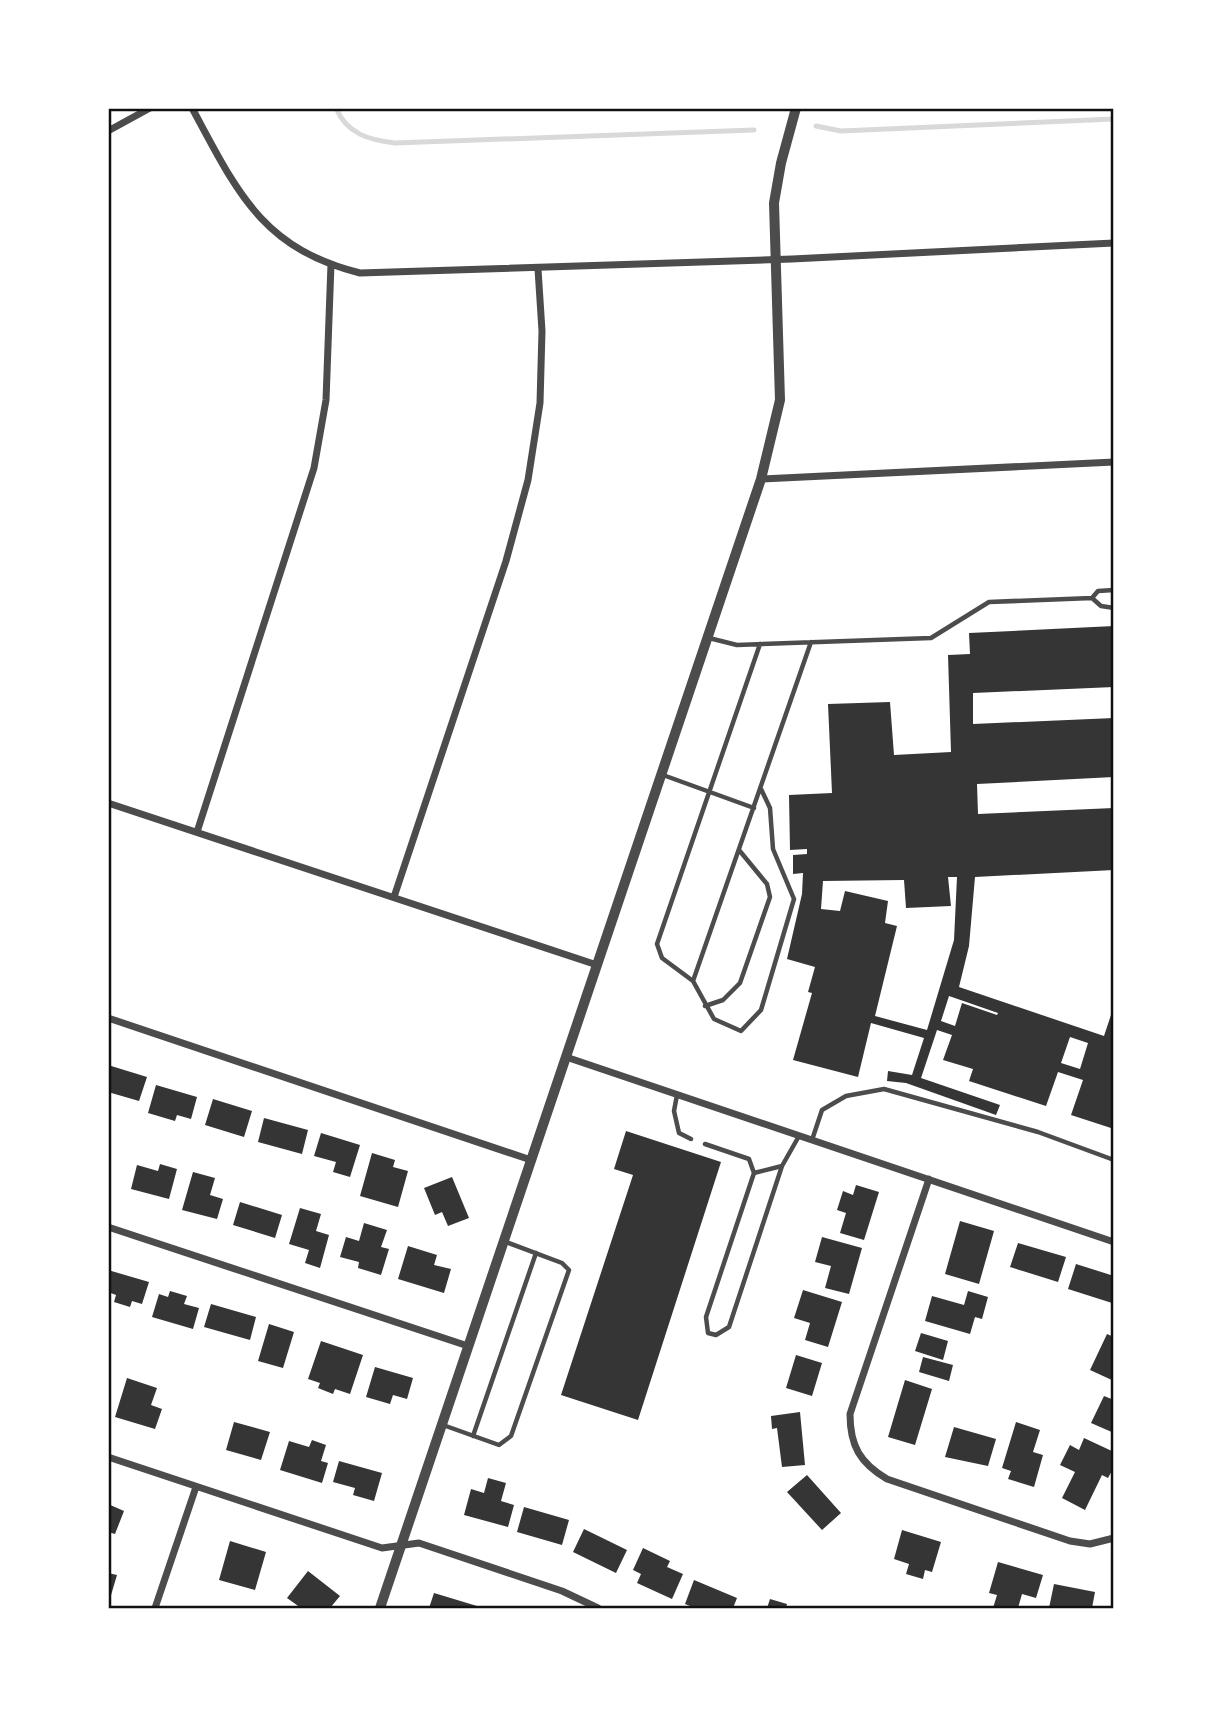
<svg xmlns="http://www.w3.org/2000/svg" width="1222" height="1717" viewBox="0 0 1222 1717" font-family="'DejaVu Sans',sans-serif">
<style>
.lines{fill:none;stroke-linecap:round;stroke-linejoin:round}
.stream{stroke:#d9d9d9;stroke-width:5}
.building{fill:#353535;fill-rule:evenodd}
.service{stroke:#4c4c4c;stroke-width:4.5}
.minor{stroke:#4c4c4c;stroke-width:7}
.tertiary{stroke:#4c4c4c;stroke-width:10}
.neatline{fill:none;stroke:#111;stroke-width:2.5}
</style>
<rect width="100%" height="100%" fill="#fff"/>
<g class="lines">
<path class="stream" d="M336,108C347,134 369,140 395,143L754,130
M816,126L841,131L1114,119"/>
</g>
<path class="building" d="M1114,626V687L973,693V724L1114,718V777L977,784L978,814L1114,808V870L975,877L969,946L959,987L1104,1036L1114,1006V1129L1071,1115L1083,1080L1058,1072L1046,1106L969,1081L973,1069L943,1060L952,1035L937,1030L921,1078L1000,1105L996,1115L906,1083L887,1081L888,1071L912,1075L924,1038L871,1023L858,1077L793,1060L812,993L808,992L815,967L787,959L802,894L803,873L793,874V855L807,854V849L790,850L789,795L832,793L828,704L890,702L894,755L951,752L948,655L970,654L969,633ZM948,877H957L954,940L927,1030L875,1016L897,926L885,923L888,901L845,891L840,911L821,909L823,881L904,880L906,908L951,906ZM949,996L998,1013L997,1015L962,1003L955,1026L941,1021ZM1070,1037L1088,1043L1080,1069L1061,1063Z
M108,1065L147,1077L139,1101L108,1092Z
M156,1085L197,1097L191,1119L177,1115L175,1121L148,1113Z
M213,1099L252,1111L244,1137L205,1125Z
M264,1118L308,1130L302,1154L258,1142Z
M626,1131L721,1162L638,1420L561,1395L633,1175L614,1169Z
M321,1133L360,1145L350,1177L333,1172L336,1162L314,1156Z
M372,1153L395,1160L393,1167L408,1171L398,1207L360,1196Z
M160,1164L177,1169L169,1199L131,1189L137,1165L158,1171Z
M193,1172L215,1178L210,1195L223,1199L217,1219L182,1210Z
M452,1177L469,1218L448,1226L442,1212L435,1215L424,1188Z
M856,1185L879,1192L864,1240L840,1233L846,1213L837,1210L843,1191L853,1195Z
M240,1202L282,1215L275,1238L233,1225Z
M300,1208L321,1214L316,1231L329,1235L320,1268L305,1263L309,1250L289,1244Z
M960,1221L994,1231L979,1284L945,1274Z
M364,1223L387,1230L381,1247L389,1249L381,1275L358,1268L359,1262L340,1257L346,1237L359,1241Z
M822,1237L862,1248L849,1294L825,1288L831,1266L815,1262Z
M1018,1243L1066,1257L1058,1282L1010,1267Z
M408,1246L437,1255L434,1265L451,1269L444,1293L398,1279Z
M1076,1264L1114,1276L1112,1303L1068,1289Z
M108,1270L149,1282L142,1304L132,1301L130,1307L114,1302L116,1295L108,1292Z
M803,1290L842,1302L828,1347L805,1340L810,1323L794,1318Z
M170,1291L187,1296L184,1304L199,1308L193,1329L152,1317L159,1294L168,1297Z
M968,1291L988,1297L982,1319L975,1317L970,1334L925,1321L932,1296L964,1305Z
M211,1304L256,1317L250,1340L204,1327Z
M269,1324L294,1332L283,1368L258,1361Z
M921,1333L948,1341L943,1360L915,1351Z
M1107,1334L1114,1337V1381L1090,1370Z
M321,1341L363,1355L350,1394L335,1389L333,1394L318,1388L320,1383L308,1379Z
M796,1355L822,1363L812,1396L786,1388Z
M923,1357L953,1365L949,1381L919,1372Z
M375,1367L413,1378L407,1399L393,1395L390,1404L366,1397Z
M127,1378L157,1388L151,1405L162,1409L155,1429L115,1417Z
M905,1380L932,1389L915,1445L888,1437Z
M1104,1396L1114,1400V1433L1091,1423Z
M800,1412L805,1465L782,1467L777,1428L772,1429L771,1416Z
M234,1422L270,1432L261,1460L226,1450Z
M1016,1422L1040,1430L1033,1452L1043,1455L1034,1487L1008,1479L1011,1471L1002,1468Z
M954,1427L996,1439L988,1466L945,1457Z
M1084,1438L1114,1452V1467L1108,1478L1102,1475L1085,1510L1062,1498L1075,1472L1060,1465L1070,1445L1079,1450Z
M312,1440L326,1445L321,1461L328,1463L322,1483L280,1470L289,1441L309,1447Z
M339,1461L382,1473L374,1501L353,1495L355,1488L333,1482Z
M807,1475L841,1513L822,1530L787,1492Z
M488,1478L506,1483L501,1501L514,1505L508,1527L464,1515L471,1489L484,1493Z
M108,1504L124,1511L115,1534L108,1532Z
M524,1507L569,1520L562,1545L517,1532Z
M584,1529L627,1550L616,1573L573,1552Z
M902,1530L941,1542L932,1572L925,1570L923,1579L906,1574L909,1564L894,1559Z
M230,1541L266,1552L255,1590L219,1580Z
M643,1548L670,1561L667,1567L683,1574L672,1599L637,1583L641,1574L633,1570Z
M998,1562L1043,1575L1036,1598L1022,1594L1018,1608H993L997,1595L989,1593Z
M308,1571L340,1596L330,1608H301L287,1598Z
M108,1573L117,1575L109,1602H108Z
M694,1580L737,1598L733,1608H695L685,1604Z
M1054,1584L1095,1592L1092,1608H1049Z
M434,1593L477,1606L476,1608H429Z
M770,1599L787,1604L786,1608H767Z"/>
<g class="lines">
<path class="service" d="M1092,598L1101,606L1114,608
M709,638L737,645L931,638L989,602L1092,598L1098,591L1114,590
M760,644L657,944L662,958L693,981L811,642
M663,775L754,808
M693,981L714,1019L741,1031L761,1010L794,899L773,849L770,808L761,789
M705,1006L723,1000L740,983L770,897L767,884L739,850
M677,1095L674,1111L679,1133L691,1139
M812,1140L822,1110L846,1096L884,1089L1038,1132L1114,1160
M705,1144L749,1159L754,1173
M782,1166L754,1173L706,1317L708,1333L716,1335L729,1327L782,1166L799,1136
M443,1425L499,1445L511,1436L569,1270L562,1263L506,1242
M473,1436L536,1253"/>
<path class="minor" d="M192,108C237,191 261,248 360,273L792,259L1114,243
M108,131L150,108
M761,479L1114,462
M108,803L597,965
M197,832L314,468L326,400L331,264
M394,897L506,561L528,480L540,403L542,331L538,269
M108,1018L531,1160
M566,1057L1114,1242
M929,1179L850,1414C850,1446 860,1463 887,1479L1070,1541L1090,1544L1114,1538
M108,1227L468,1346
M108,1457L382,1548L419,1543L562,1591L598,1608
M155,1608L196,1487"/>
<path class="tertiary" d="M380,1608L761,479L780,400L774,203L781,163L796,108"/>
</g>
<rect width="1222" height="1717" fill="none" stroke="#ffffff" stroke-width="220"/>
<rect x="110" y="110" width="1002" height="1497" class="neatline"/>
</svg>
